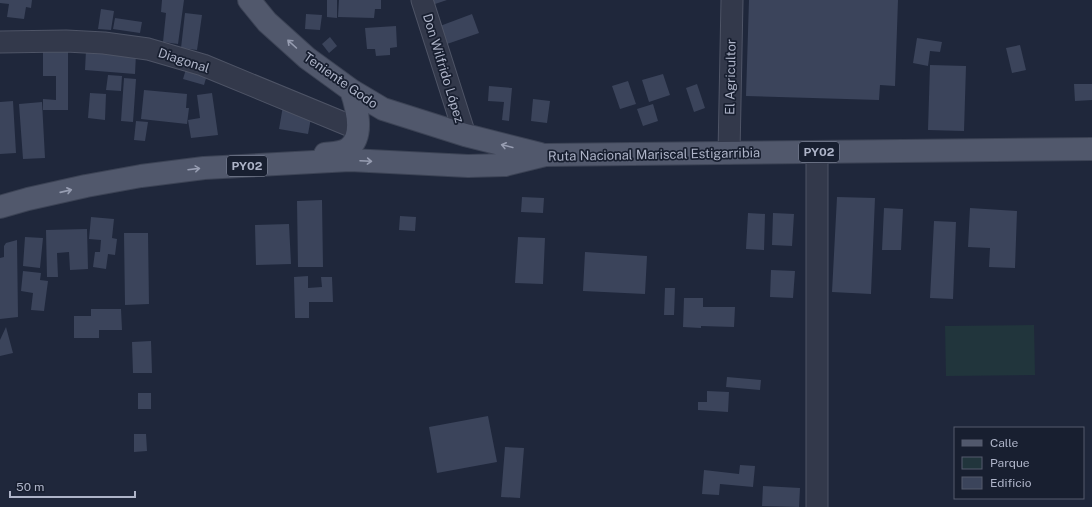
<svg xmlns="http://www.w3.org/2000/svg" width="1092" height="507" viewBox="0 0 1092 507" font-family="'Public Sans',sans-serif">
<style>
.green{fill:#21353c}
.building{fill:#3b445b}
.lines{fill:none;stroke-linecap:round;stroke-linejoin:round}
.minor-casing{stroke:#4e5466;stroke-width:23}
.major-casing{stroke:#3c4355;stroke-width:24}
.minor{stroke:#33394b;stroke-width:21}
.major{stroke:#51586c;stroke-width:22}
.oneway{stroke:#979db1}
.labels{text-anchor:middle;stroke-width:3.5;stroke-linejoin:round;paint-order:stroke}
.shield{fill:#181f30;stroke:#81879a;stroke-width:1}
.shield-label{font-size:12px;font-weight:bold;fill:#aeb4c8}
.street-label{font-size:13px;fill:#aeb4c8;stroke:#181f30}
</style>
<rect width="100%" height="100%" fill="#1f273b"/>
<path class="green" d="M1034,325L1035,375L946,376L945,326Z"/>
<path class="building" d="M0,0H32L31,8L26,7L24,19L7,17L9,4L0,3Z
M162,0H184L178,44L163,42L166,13L161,12Z
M327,0H337V18L327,17Z
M339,0H381V9H375L374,18L338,17Z
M433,0H447L435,4Z
M749,0H898L895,86L880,85L879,100L746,96Z
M101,9L114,11L111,30L98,29Z
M185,13L202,15L197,50L181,48Z
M306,14L322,15L320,30L305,29Z
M472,14L479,33L447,44L440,26Z
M115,18L142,22L140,33L113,29Z
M396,26L397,47L390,48V55L376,56L375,49H367L365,28Z
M330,37L337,46L329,53L322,44Z
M917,38L942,42L940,52L930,51L928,66L913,63Z
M1020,45L1026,70L1012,73L1006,48Z
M43,50H68V110H43V99L56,100V76H43Z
M86,50L136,54L135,74L85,70Z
M930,65L966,66L964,131L928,130Z
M186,69L207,75L204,85L183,79Z
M663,74L670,95L649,102L642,80Z
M108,75L122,76L121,91L106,90Z
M124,78L136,79L133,122L121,121Z
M628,81L636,104L620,109L612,86Z
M697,84L705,108L694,112L686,88Z
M1074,84H1092V100L1075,101Z
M489,86L512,88L509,121L502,120L504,102L488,101Z
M144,90L187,94L186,108H189L187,124L141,119Z
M90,93L106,94L105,120L88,118Z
M212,93L218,135L191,138L188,120L200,118L197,95Z
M533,99L550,101L547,123L531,121Z
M13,101L16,153L0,154V102Z
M42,102L45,158L23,159L19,104Z
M653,104L658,121L643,126L637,109Z
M283,106L311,118L308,134L279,129Z
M136,121L148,122L145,141L134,140Z
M522,197L544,198L543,213L521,212Z
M837,197L875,198L871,294L832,292Z
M322,200L323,267H298L297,201Z
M884,208L903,209L901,250H882Z
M970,208L1017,211L1015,268L989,267L990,248L968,247Z
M748,213L765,214L764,250L746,249Z
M773,213L794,214L792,246L772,245Z
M400,216L416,217L415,231L399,230Z
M91,217L114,219L112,238L117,239L115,255L108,254L106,269L93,267L95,252H100L101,240L89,239Z
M934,221L956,222L953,299L930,298Z
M289,224L291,264L256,265L255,225Z
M87,229L88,269L70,270L69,252L57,253L58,277H47L46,230Z
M124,233H148L149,304L125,305Z
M25,237L43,238L40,268L23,266Z
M518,237L545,238L543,284L515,283Z
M17,240L18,317L0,319V258L4,257V246L6,243Z
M585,252L647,256L645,294L583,291Z
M771,270L795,271L793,298L770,297Z
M23,271L41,273L40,280L48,281L44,311L31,310L33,293L21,291Z
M308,276V288L322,287L321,277H332L333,302H309V318H295L294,277Z
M665,288H675L674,315H664Z
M684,298H703V307H735L734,327L701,326V328L683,327Z
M91,309H121L122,330H99V338H74V316H91Z
M6,327L13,353L0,356V340Z
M151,341L152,373H133L132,342Z
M727,377L761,380L760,390L726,387Z
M707,391L729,392L728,412L698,410V402H707Z
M138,393H151V409H138Z
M488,416L497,462L437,473L429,427Z
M134,434H146L147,451L134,452Z
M505,447L524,448L520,498L501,497Z
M740,465L755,466L753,487L720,484L719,495L702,494L704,470L739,474Z
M763,486L800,488L799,507L762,506Z"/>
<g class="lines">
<defs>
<path id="minor" d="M422,0L465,135
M0,42L66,41L104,43L148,49L203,65L358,129
M729,153L732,0
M817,507V152"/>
<path id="major" d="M249,0L267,22L307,58L351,90L383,109L465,135L540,154
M325,154C333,153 343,153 349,148C365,135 356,105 351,90
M0,207L28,199L86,186L141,176L204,168L350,160L468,166L505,165L545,155L1092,149"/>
</defs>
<use href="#minor" class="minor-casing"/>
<use href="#major" class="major-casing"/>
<use href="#minor" class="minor"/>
<use href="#major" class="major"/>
</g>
<defs><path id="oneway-shaft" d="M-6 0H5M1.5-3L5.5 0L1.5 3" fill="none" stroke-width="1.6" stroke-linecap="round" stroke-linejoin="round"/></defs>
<g class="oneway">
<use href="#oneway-shaft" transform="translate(292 44) rotate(-138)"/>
<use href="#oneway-shaft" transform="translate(507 146) rotate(-166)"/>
<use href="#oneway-shaft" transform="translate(366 161) rotate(3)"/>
<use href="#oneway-shaft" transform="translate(194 169) rotate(-7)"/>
<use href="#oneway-shaft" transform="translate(66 191) rotate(-13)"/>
</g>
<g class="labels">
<g class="shield">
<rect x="799" y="142" width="40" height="20" rx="3"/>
<rect x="227" y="156" width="40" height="20" rx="3"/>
</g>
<g class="shield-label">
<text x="819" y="156">PY02</text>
<text x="247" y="170">PY02</text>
</g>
<g class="street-label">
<text transform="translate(184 60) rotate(18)" y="5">Diagonal</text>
<text transform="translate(444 68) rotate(73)" y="5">Don Wilfrido López</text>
<text transform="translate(730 77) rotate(-89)" y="5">El Agricultor</text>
<text transform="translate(341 80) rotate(35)" y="5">Teniente Godo</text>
<text transform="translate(654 154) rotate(-1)" y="5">Ruta Nacional Mariscal Estigarribia</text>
</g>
</g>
<rect x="954" y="427" width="130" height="72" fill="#181f30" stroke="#545b6d"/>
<rect x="962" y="440" width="20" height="6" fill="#51586c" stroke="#545b6d"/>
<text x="990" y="447" font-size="12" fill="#aeb4c8">Calle</text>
<rect x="962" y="457" width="20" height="12" fill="#21353c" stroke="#545b6d"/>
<text x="990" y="467" font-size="12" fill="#aeb4c8">Parque</text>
<rect x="962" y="477" width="20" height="12" fill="#3b445b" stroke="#545b6d"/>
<text x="990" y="487" font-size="12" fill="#aeb4c8">Edificio</text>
<path d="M10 491v6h125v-6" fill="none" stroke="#aeb4c8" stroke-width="2"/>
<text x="16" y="491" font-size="12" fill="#aeb4c8" stroke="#181f30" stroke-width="3" paint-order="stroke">50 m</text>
</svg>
